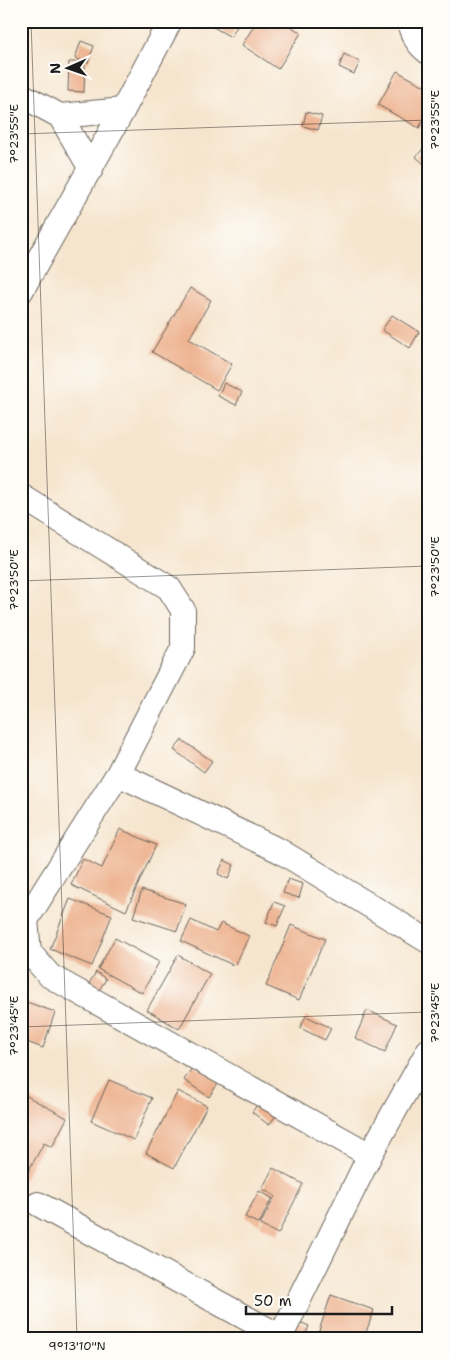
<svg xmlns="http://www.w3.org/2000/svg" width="449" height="1359" viewBox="0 0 449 1359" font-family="'Shantell Sans',sans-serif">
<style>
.building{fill:#edb08c}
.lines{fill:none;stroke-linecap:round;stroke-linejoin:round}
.minor-casing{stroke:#68625a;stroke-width:26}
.minor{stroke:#fff;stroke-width:24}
.ticks{fill:none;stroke:#1c1c1c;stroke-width:1;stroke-opacity:0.45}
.neatline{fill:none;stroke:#1c1c1c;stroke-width:2}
.ticks-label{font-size:12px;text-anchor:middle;fill:#1c1c1c}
</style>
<rect width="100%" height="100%" fill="#fdfcf7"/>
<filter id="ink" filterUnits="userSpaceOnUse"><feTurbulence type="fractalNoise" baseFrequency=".02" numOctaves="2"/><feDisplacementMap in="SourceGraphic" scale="10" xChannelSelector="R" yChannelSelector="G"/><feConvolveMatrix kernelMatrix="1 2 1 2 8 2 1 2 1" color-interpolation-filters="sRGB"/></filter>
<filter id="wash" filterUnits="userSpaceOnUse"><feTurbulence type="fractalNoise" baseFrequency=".0096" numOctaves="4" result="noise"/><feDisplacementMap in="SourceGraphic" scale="20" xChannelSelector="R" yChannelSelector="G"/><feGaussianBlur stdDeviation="1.12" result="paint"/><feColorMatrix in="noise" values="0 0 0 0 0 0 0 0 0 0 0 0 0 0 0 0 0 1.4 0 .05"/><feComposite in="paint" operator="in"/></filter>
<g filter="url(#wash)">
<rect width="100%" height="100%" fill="#f6e5ce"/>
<g id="blocks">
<path class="building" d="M206,21H240L231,37L206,23Z
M257,21H283L301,33L278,69L242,45Z
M81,41L94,46L88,63L75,58Z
M344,54L360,62L354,74L339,67Z
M69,62H85L84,92L68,91Z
M397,71L428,88V112L419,128L378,105Z
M306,112L322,116L318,130L303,126Z
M428,143V167L416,157Z
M190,288L211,300L189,339L232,364L217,390L152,352Z
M392,315L419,332L410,348L382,330Z
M224,383L242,392L236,405L218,396Z
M182,740L212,761L204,772L174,750Z
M120,829L156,845L126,911L71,885L83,859L102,868Z
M224,860L234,865L228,879L218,874Z
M288,879L303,884L299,898L283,893Z
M142,890L186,904L177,931L133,917Z
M70,899L112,915L92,966L50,949Z
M274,902L285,906L277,926L266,922Z
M191,920L216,932L221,923L249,936L235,966L181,941Z
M291,925L325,939L299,1000L266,986Z
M115,938L159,962L142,993L98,969Z
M178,955L210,974L179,1029L147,1010Z
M96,972L106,979L98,992L88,985Z
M21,1000L55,1012L43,1048L21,1040Z
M367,1010L397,1024L385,1052L355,1038Z
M306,1016L331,1028L325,1040L300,1028Z
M194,1065L219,1082L209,1097L184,1080Z
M109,1080L152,1098L134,1140L91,1121Z
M178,1091L207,1106L174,1168L146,1153Z
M25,1095L67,1118L52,1147L44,1143L21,1184V1103Z
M260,1101L277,1114L269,1125L252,1112Z
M273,1168L303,1184L278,1234L260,1225L275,1196L262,1189Z
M259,1191L272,1198L259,1224L245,1217Z
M331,1295L374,1310L364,1338H329L318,1334Z
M295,1320L309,1326L304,1338L290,1334Z"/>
</g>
</g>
<g filter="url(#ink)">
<use href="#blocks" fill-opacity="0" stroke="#68625a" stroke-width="1"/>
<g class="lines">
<defs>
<path id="minor" d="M409,21C411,33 418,45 428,52
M21,95L60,116L91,169
M60,116L123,110
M21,291L123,110L170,21
M21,496L169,588L183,610V648L118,774L26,920L29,952L50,976L370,1155
M118,774L280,851L428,941
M38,1204L281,1337
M280,1338L370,1155L428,1051"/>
</defs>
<use href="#minor" class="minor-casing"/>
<use href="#minor" class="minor"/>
</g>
</g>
<path class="ticks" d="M31,21L77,1338M21,134L428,120M21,581L428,566M21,1027L428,1012"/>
<rect width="449" height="1359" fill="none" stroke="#fdfcf7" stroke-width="55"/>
<g transform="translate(68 68) rotate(268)" stroke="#fdfcf7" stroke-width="4" paint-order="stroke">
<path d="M0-4L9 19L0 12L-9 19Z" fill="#1c1c1c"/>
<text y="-8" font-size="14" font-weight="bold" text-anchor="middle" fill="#1c1c1c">N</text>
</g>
<path d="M246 1306v8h146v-8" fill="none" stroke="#1c1c1c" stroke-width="2.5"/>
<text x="254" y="1306" font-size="15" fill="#1c1c1c" stroke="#fdfcf7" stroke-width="4" paint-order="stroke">50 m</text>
<rect x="28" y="28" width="394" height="1304" class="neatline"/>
<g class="ticks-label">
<text transform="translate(435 120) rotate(-90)" y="4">7°23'55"E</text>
<text transform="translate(14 134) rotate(-90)" y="4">7°23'55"E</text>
<text transform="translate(435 567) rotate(-90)" y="4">7°23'50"E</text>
<text transform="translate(14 580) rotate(-90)" y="4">7°23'50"E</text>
<text transform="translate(435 1013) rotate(-90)" y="4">7°23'45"E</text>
<text transform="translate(14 1026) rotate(-90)" y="4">7°23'45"E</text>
<text x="77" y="1350">9°13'10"N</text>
</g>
</svg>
